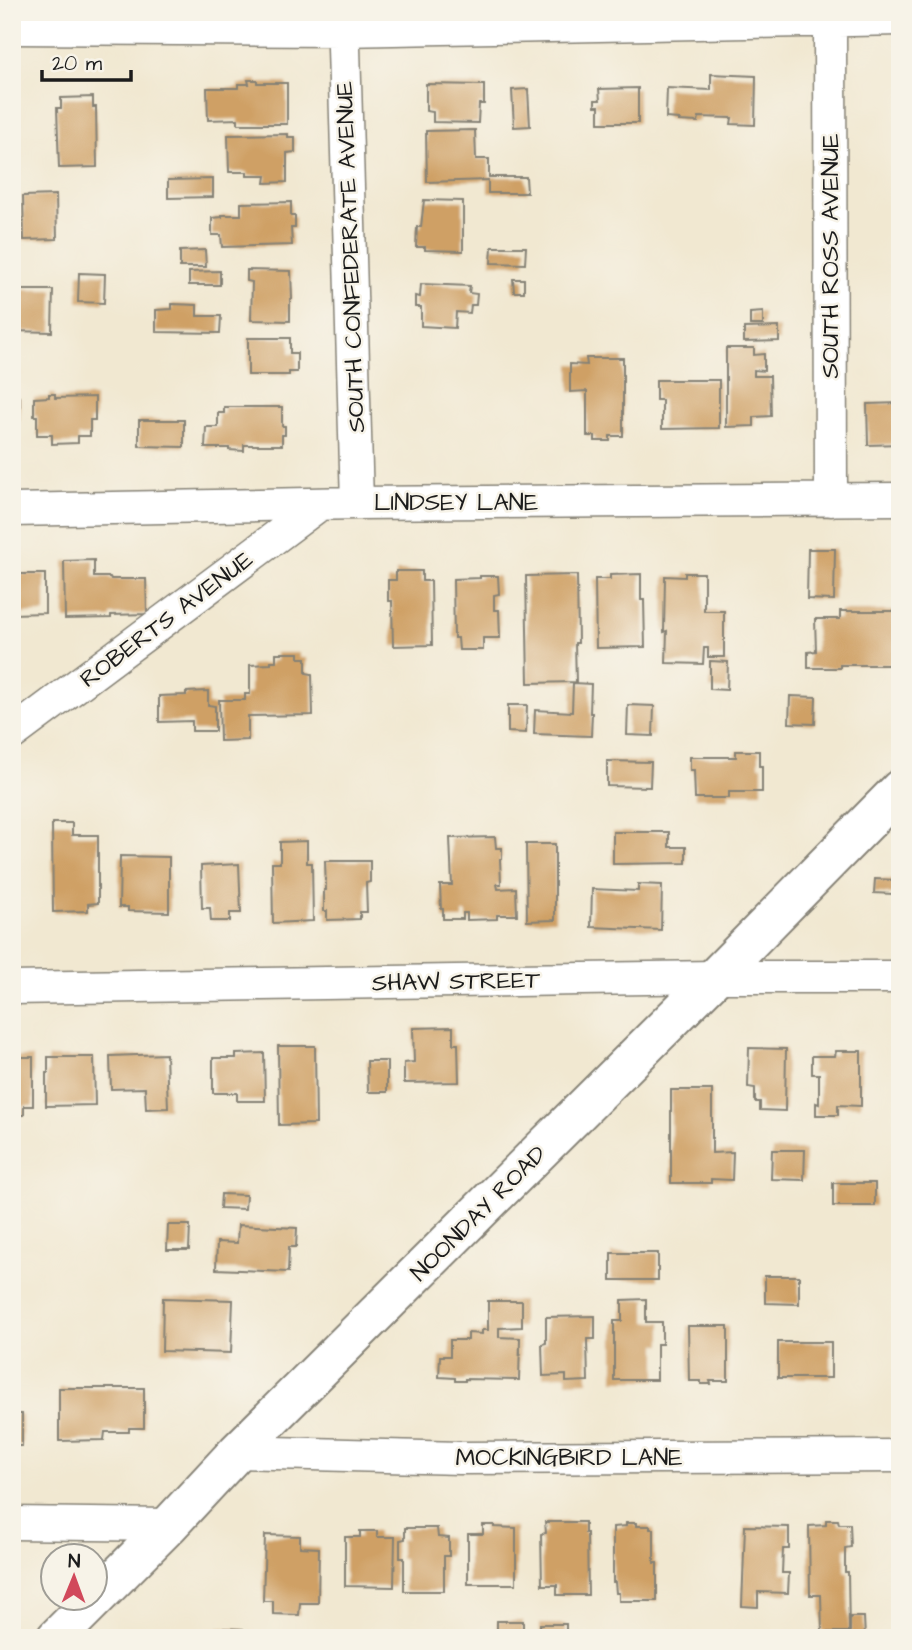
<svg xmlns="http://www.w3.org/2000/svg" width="912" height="1650" viewBox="0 0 912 1650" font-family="'Architects Daughter',sans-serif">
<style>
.building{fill:#cfa065}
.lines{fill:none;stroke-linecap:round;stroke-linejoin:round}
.minor-casing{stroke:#868276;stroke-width:35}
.tertiary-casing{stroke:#868276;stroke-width:42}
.minor{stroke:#fff;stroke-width:32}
.tertiary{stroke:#fff;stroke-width:38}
.labels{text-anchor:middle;stroke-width:5;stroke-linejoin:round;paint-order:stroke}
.street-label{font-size:24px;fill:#1c1c1c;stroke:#f7f3e8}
</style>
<rect width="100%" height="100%" fill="#f7f3e8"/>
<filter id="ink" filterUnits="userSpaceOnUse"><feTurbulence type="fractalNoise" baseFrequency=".0143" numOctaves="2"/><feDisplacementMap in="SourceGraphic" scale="14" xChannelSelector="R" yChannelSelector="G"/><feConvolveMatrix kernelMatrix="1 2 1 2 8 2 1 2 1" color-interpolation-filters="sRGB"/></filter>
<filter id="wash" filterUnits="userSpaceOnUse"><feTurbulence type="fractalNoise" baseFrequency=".00686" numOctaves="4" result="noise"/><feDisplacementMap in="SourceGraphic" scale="28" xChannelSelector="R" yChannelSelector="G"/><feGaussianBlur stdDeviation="1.57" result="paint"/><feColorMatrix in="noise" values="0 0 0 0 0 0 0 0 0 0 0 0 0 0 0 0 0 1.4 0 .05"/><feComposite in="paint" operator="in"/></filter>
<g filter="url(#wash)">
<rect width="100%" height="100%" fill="#f1e8d1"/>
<g id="blocks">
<path class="building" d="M711,74L756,76L755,125L731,124L732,118L699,117L698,122L679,121V119L666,118L667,88L711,90Z
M248,80H257V83H287V124H238V119L208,120L207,88H238V84H249Z
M426,84L484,85V104H479L478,123L433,122V112L426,111Z
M638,88V123H599V106H595V100H600L599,89Z
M528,89L530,126L514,127L512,90Z
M93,97V107H96L97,167L59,168L57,108H61V98Z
M475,130L476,159H489V177H526L527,193H488V180L427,182L426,131Z
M288,134V137H295V152L287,153V182L265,183L266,176H247V172H229L228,135Z
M213,179V197L168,198V180Z
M56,195L57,239L24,240L23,196Z
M424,200L463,201V251L425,250V247H416L417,227H421Z
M291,202V216H295V228H291L292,245L222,247L221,235H212V218L222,217V215H241V203Z
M492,247H526L525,264L491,263Z
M205,250L206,267H180V251Z
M247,270L291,271L292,299H290V321L251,320L252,282L247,281Z
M220,271V285H189V272Z
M79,273L105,274L104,303L78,302Z
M513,279H524V292H514Z
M421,284L470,286L469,293L477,294L476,305H471L470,313L456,312L455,328L421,326V307H415V296L420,297Z
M12,290H53L52,332L12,331Z
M172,304L197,305V316H221L220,333L156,332V310L172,309Z
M763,312V325H750V313Z
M779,327V341L744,342V328Z
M248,338H290V353H297V372H289V375H248Z
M726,348H754V355L764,354V371L754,370V376H770L771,416L754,417V426L726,427Z
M586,358H623V436H610V441H595V436H587V391L570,392V364L587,365Z
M656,380H719V428L662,429V400H656Z
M49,394H55V398L95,397V420H90V436H78V443L52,444V435H37V416H34V398L49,397Z
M12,397H20V420H15L14,427L12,426Z
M900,403V444L868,445L867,404Z
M224,407H282V426H285V435H282V445H244V451L229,450V448H205L206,427H218V413H224Z
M139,420H184V447L139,446Z
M808,549H835L834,600L807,599Z
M94,560V577H110L111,579H146L147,614L111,615V618L65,619L64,561Z
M396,571H422V581H431L432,645L393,646L392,601H388V580H396Z
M685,573H704V611H724V657H708V648H704L703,664L666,663L667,631L664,632L665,576L685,577Z
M12,574H45V613L12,614Z
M641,574V600H644L645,647L596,648L595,579H610V575Z
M577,575L578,643H575L576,682L528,683L526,576Z
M480,576H498L499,594L494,595V610H499L500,638H483V650H459L458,638H454L453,579L480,578Z
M840,611H900V665H840V668H808V652L816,651L815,619H840Z
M276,653H299V658H306V673L312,674L313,715L248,716V740L220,741L219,700H245V694H250V665L271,664V661H276Z
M12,659H16V689H12Z
M710,661L728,662L727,690L710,689Z
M573,683L591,684L590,713H592L591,736L534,734L535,710L572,712Z
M208,691V705L215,706V731H192V721L159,722V696L186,695V692Z
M790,696L816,697L815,724L789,723Z
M508,705H527L526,733L508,732Z
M628,705L654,706L653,736L627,735Z
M736,751H759V766H762V792H729V798H695L694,770H690V757H736Z
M607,761L651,762L650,787L607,786Z
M52,823H72V835H98V903L88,904V911L53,912Z
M613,832H669V847H686V863L613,864Z
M495,837L496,848H502V859H500L501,884H497L498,889L516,888L517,915H497V919L467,920V913H463V919H443V909H441L440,885H452L450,838Z
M307,841V863H312L313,921L273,923L272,863H280V842Z
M526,844H555V920L527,921Z
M120,856L169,857V912L128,911V907H119Z
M325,861H370V882L366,883L367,912H360V919L327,920V911H324V890H326Z
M239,864L241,913H230V921H211L210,908H202L201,866Z
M875,879L894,880L893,894L874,893Z
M638,884L662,885L661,930L591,927L592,889L638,891Z
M453,1027V1044H458L459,1082L404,1083V1063L414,1062L413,1028Z
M278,1046H315L316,1124L279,1125Z
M749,1048L786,1049L785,1111L760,1110V1102H755V1088L748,1087Z
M836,1051H861V1106L838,1105V1115H816V1103L819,1104V1074H812V1056H835Z
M264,1053L265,1101H237V1093H213V1058H236V1054Z
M166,1054L168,1108L146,1109L145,1088L111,1089L110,1056Z
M12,1057H33V1106H24V1115H12Z
M48,1057H94L95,1105L46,1106V1073H48Z
M367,1061H387V1092H368Z
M671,1090H712V1153L733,1152L732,1180L711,1179V1183H671Z
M772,1150H805L804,1180L771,1179Z
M833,1183H875V1206H833Z
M221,1194L246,1195L245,1209L220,1208Z
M168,1225H190L189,1250H167Z
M238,1225L297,1228L296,1247H289L288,1272L216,1269L217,1242L237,1243Z
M611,1253H658V1280H611Z
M765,1276H799V1304L765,1303Z
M163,1298L233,1300L231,1353L162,1351Z
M646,1299V1322H662V1344H657V1380H614V1321H622V1300Z
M488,1301H522V1327L499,1328V1337L520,1338L519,1380L465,1379V1381H455V1378L439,1377L440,1356H450V1340H468V1333L482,1334V1330H488Z
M595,1316V1339H587L588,1381L566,1382V1375L543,1376L542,1344L546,1343V1317Z
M688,1326H728V1381H710L711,1384H701V1381H689Z
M778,1342H831V1378H778Z
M59,1388H144V1428H129V1432H105L104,1440L59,1441Z
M12,1414H22V1446H12Z
M826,1520H838L839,1524H850L851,1547L845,1548V1572H848L849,1632H822L821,1595H810L809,1526L826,1525Z
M545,1522H585V1533H587L588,1595H557V1585H542L541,1534L546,1533Z
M626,1523H636V1526H650V1529H654V1563H657V1601H619V1593H616L615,1582H613V1527L626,1526Z
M483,1525H494V1527L516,1528V1584H468V1534H483Z
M745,1526L789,1527V1549H783L782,1573H789L788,1593L758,1592V1607L742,1606Z
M405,1528H437L438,1537L449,1538V1556H444V1591H404V1558H400V1540L405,1539Z
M360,1531H377V1537H395L394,1587L345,1586V1537H360Z
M265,1535L300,1536V1547L319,1548L318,1603H300L299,1615L273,1614V1601H263Z
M850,1617H864L865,1638H850Z
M497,1621H523V1638H497Z
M540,1624H566V1638H540Z
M218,1628L243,1629V1632L255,1633V1638H217Z"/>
</g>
</g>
<g filter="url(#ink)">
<use href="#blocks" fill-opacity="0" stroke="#868276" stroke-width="2"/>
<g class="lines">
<defs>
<path id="minor" d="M343,12L357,503
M831,12L830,19L831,500
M12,28L343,30L900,19
M12,510L357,503L900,499
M12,734L320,504
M12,988L715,977H900
M237,1452L460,1458L900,1456
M12,1523L169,1525"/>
<path id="tertiary" d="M56,1638L169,1525L237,1452L715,977L900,789"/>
</defs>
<use href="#minor" class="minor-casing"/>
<use href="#tertiary" class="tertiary-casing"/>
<use href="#minor" class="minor"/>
<use href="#tertiary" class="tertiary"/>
</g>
</g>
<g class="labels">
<g class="street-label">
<text transform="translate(830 256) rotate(-90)" y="8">SOUTH ROSS AVENUE</text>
<text transform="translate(350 257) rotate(-92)" y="8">SOUTH CONFEDERATE AVENUE</text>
<text x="456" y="510">LINDSEY LANE</text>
<text transform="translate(166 619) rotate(-37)" y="8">ROBERTS AVENUE</text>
<text transform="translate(456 981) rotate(-1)" y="8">SHAW STREET</text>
<text transform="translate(478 1213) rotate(-45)" y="8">NOONDAY ROAD</text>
<text x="569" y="1465">MOCKINGBIRD LANE</text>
</g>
</g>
<rect width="912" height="1650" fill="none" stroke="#f7f3e8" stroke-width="42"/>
<g transform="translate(74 1577) rotate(1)"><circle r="33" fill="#f7f3e8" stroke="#9f9d96" stroke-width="2"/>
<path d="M0-5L12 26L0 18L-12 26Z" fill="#d1495b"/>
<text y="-10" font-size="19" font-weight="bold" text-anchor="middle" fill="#1c1c1c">N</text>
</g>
<path d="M42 70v10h89v-10" fill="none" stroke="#1c1c1c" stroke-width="3.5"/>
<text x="52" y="70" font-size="21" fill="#1c1c1c" stroke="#f7f3e8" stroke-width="5" paint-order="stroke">20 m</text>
</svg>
